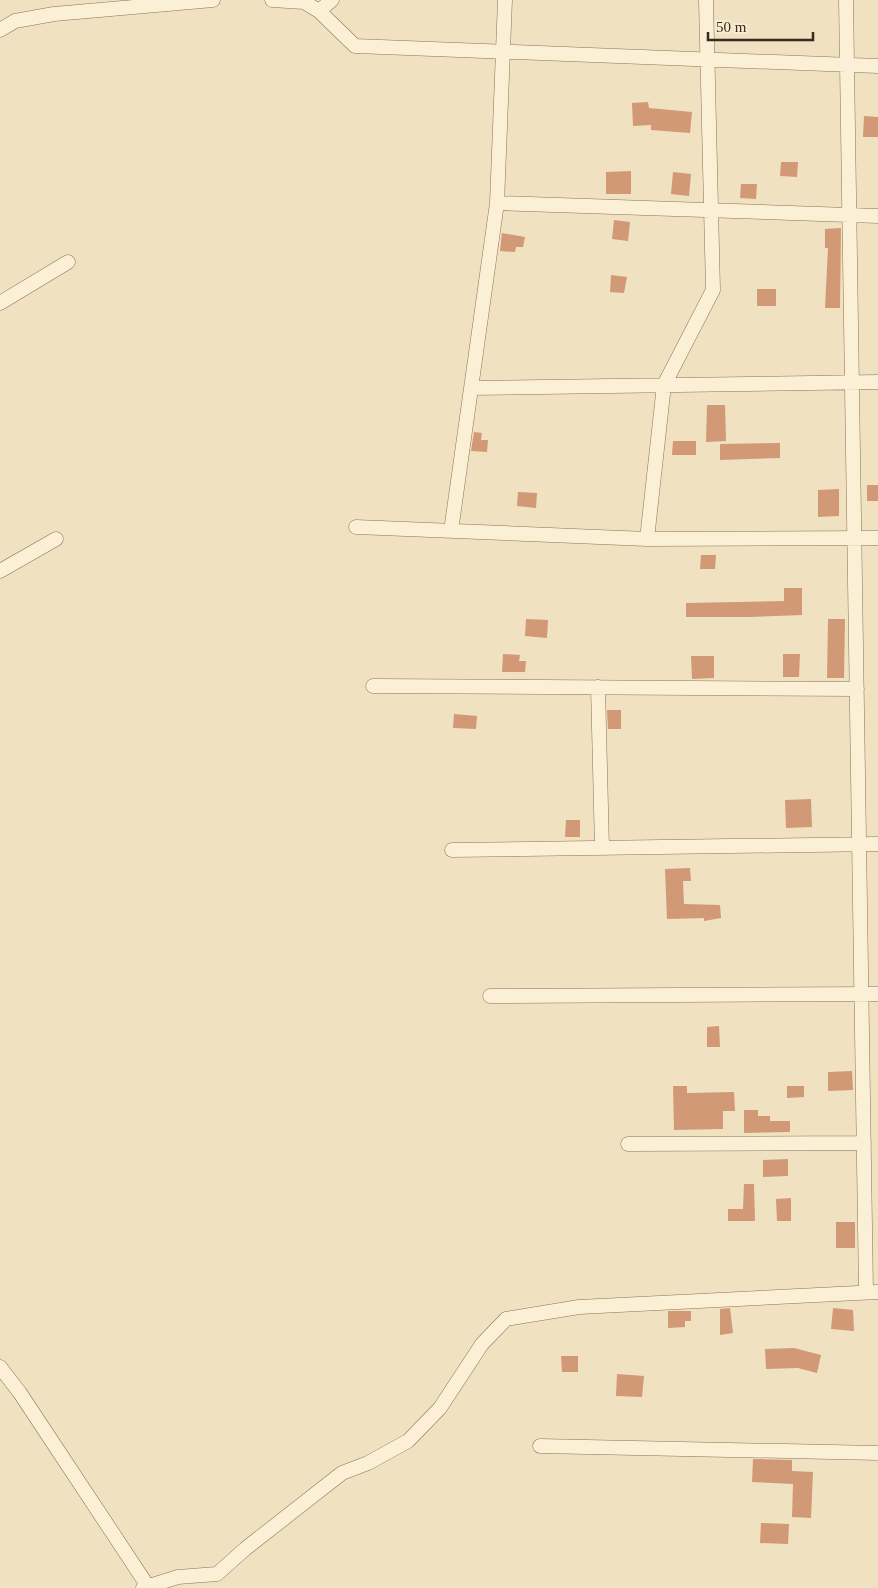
<svg xmlns="http://www.w3.org/2000/svg" width="878" height="1588" viewBox="0 0 878 1588" font-family="'Times New Roman',serif">
<style>
.building{fill:#d19975}
.lines{fill:none;stroke-linecap:round;stroke-linejoin:round}
.street-casing{stroke:#8b7258;stroke-width:15}
.street{stroke:#fbefd5;stroke-width:14}
</style>
<rect width="100%" height="100%" fill="#f0e1c1"/>
<path class="building" d="M648,102L649,108L692,112L690,133L651,130V125L633,126L632,103Z
M864,116L878,117V137H863Z
M781,162H798L797,177L780,176Z
M631,171V194H606V172Z
M673,172L691,174L689,196L671,194Z
M741,184H757L756,199L740,198Z
M614,220L630,222L628,241L612,239Z
M841,228L840,308H825L828,248H825V229Z
M502,233L525,237L523,247H516L515,252L500,251Z
M611,275L627,277L624,293L610,292Z
M757,289H776V306H757Z
M707,405H725L726,441L706,442Z
M474,432L482,433L481,440H488L487,452L471,451Z
M673,441H696V455H672Z
M780,443V458L720,460V444Z
M867,485H878V501H867Z
M839,489V516L818,517V490Z
M518,492L537,493L536,508L517,506Z
M701,555H716L715,569H700Z
M784,588H802V615L749,617H686V603L784,601Z
M526,619L548,620L547,638L525,636Z
M828,619H845L844,678H827Z
M503,654L520,655L519,661H526L525,672H502Z
M783,654H800L799,677H783Z
M691,656H714V678L692,679Z
M607,710H621V729H608Z
M454,714L477,716L476,729L453,728Z
M811,799L812,827L786,828L785,800Z
M566,820H580V837H565Z
M690,868L691,881H683L684,904L720,905L721,918L704,921V918L667,919L665,869Z
M719,1026L720,1047H707V1027Z
M852,1071L853,1090L828,1091V1072Z
M673,1086H687V1093L734,1092L735,1111H723V1129L674,1130Z
M787,1086H804V1097L787,1098Z
M744,1110H758V1116H770V1121H790V1132L744,1133Z
M788,1159V1176L763,1177V1160Z
M744,1184H754L755,1221H728V1209H743Z
M791,1198V1221H777L776,1199Z
M836,1222H855V1248H836Z
M730,1308L733,1333L720,1335V1309Z
M833,1308L853,1310L854,1331L831,1329Z
M668,1311H691V1321H685V1327L668,1328Z
M794,1348L821,1355L817,1373L798,1368L766,1369L765,1349Z
M561,1356H578V1372H562Z
M617,1374L644,1376L642,1397L616,1396Z
M753,1459L792,1460V1471L813,1472L811,1518L792,1517L793,1484L752,1482Z
M761,1523L789,1524L788,1544L760,1543Z"/>
<g class="lines">
<defs>
<path id="street" d="M272,0L304,2L319,11L355,46L878,66
M846,0L866,1291
M319,11L332,0
M0,30L15,21L54,14L213,0
M497,203L878,216
M0,303L68,262
M471,388L878,382
M356,527L647,539L878,538
M451,531L497,203L505,0
M647,539L664,385L713,290L706,0
M0,571L56,539
M373,686L857,689
M598,687L602,848
M452,850L878,844
M490,996L878,994
M628,1144L864,1143
M0,1367L20,1393L149,1588
M540,1446L878,1453
M143,1588L178,1577L217,1574L245,1549L342,1473L368,1463L408,1441L440,1408L482,1344L506,1319L579,1307L878,1292"/>
</defs>
<use href="#street" class="street-casing"/>
<use href="#street" class="street"/>
</g>
<path d="M708 32v8h105v-8" fill="none" stroke="#3a2a1d" stroke-width="2.5"/>
<text x="716" y="32" font-size="15" fill="#3a2a1d" stroke="#f7ebd1" stroke-width="4" paint-order="stroke">50 m</text>
</svg>
